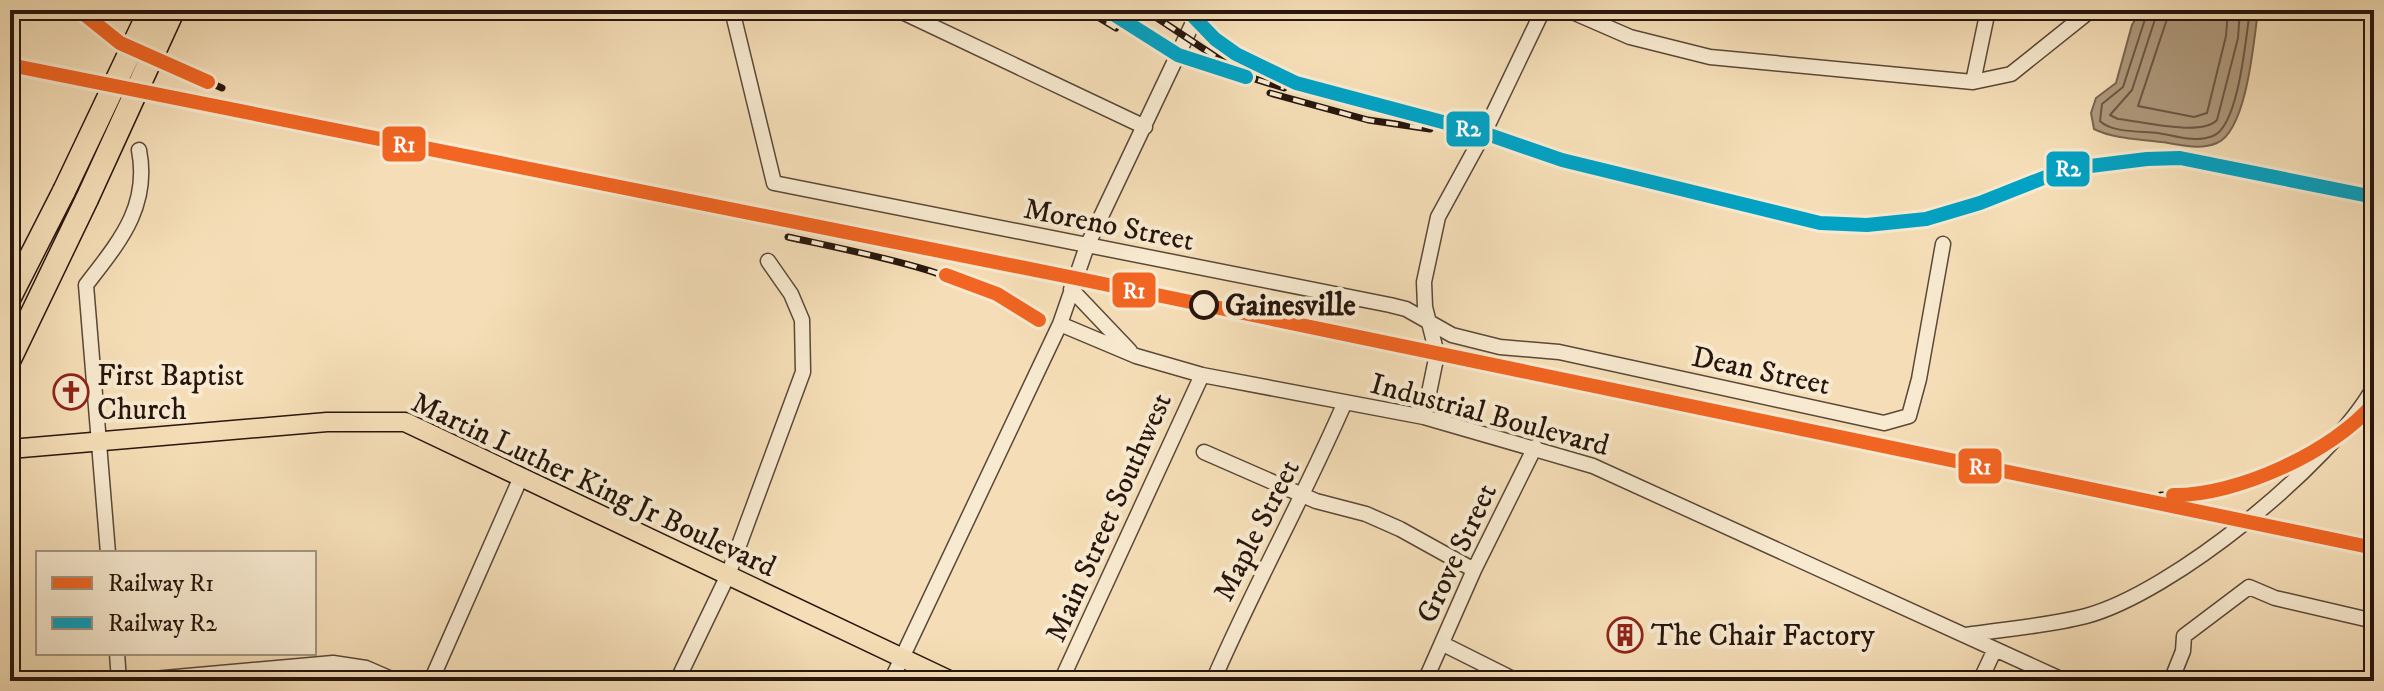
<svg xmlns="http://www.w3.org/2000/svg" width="2384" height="691" viewBox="0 0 2384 691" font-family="'IM FELL DW Pica',serif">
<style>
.water{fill:#af9a7d;stroke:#796550;stroke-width:2}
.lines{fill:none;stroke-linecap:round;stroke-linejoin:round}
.shore{stroke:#6b5845;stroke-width:2}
.minor-casing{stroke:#5a4838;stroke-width:17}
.major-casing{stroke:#27160d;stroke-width:21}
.highway-casing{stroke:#27160d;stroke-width:25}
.minor{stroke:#f8ead0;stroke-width:14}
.major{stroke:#f5deb7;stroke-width:18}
.highway{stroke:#f5deb7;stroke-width:22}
.rail-casing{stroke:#27160d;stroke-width:7}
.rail{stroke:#f8ead0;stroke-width:4;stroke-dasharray:12;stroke-linecap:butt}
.highway-bridge-casing{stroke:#27160d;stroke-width:25;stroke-linecap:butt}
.highway-bridge{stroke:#f5deb7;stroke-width:22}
.rail-1-casing{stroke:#f8ead0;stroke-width:20}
.rail-2-casing{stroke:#f8ead0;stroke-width:20}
.rail-1{stroke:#f26522;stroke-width:14}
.rail-2{stroke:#02a2c4;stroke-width:14}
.stop-dot{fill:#f8ead0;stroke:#27160d;stroke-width:4}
.labels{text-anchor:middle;stroke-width:8;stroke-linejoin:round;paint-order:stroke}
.street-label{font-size:30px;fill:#27160d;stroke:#f8ead0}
.stop-label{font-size:30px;font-weight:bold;fill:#27160d;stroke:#f8ead0;text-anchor:start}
.poi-label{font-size:30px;fill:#27160d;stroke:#f8ead0;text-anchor:start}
.line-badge{stroke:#f8ead0;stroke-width:3}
.badge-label{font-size:22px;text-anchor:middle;font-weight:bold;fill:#fff}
</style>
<rect width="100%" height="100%" fill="#f5deb7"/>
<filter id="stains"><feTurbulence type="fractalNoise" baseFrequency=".0025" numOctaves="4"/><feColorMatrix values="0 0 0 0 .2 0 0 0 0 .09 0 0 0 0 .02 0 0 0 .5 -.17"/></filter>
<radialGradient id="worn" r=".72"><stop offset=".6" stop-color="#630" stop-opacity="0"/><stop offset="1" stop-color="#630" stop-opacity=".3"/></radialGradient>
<path class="water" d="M2141,10H2258C2254,40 2247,130 2217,143C2198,151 2180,144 2161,142C2139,139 2114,139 2094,129L2091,113L2096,98L2116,83L2132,25Z"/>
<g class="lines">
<path class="shore" d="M2148,10L2123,87L2102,104L2100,121C2112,133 2141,131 2158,133C2176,136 2195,143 2213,136C2239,126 2246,36 2250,10
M2158,10L2132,90L2110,115L2118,119C2141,121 2201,137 2217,120L2238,38L2240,10
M2170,10L2138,106L2194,117L2207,113L2226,36L2228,10"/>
<defs>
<path id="minor" d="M732,10L774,183L1390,305L1406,309L1452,335L1500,347L1559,352L1884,423L1909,416L1919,379L1943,244
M898,10L1145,127
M1568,10L1630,37L1710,57L1973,82L2011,74L2091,10
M1973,82L1988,10
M1071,289L1130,351
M1060,324L1136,356L1202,375L1424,417L1593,466L2065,681
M1424,417L1437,354L1425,307L1424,282L1438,217L1484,133L1543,10
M1204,452L1316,501L1366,514L1400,529L1474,570
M108,553L86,285C119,242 150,207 139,150
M1966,635C2005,629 2047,626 2086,616C2172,593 2331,464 2374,387
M1443,644L1517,681
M117,653L119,681
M131,681L333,663L366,668L396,681
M431,681L521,477
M677,681L728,575L803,372L802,320L791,294L768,261
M891,681L1060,324L1087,246L1199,10
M1061,681L1202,375
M1213,681C1254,586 1304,497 1345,402
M1425,681L1474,570L1535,447
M1980,681L1995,649
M2171,681L2183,651L2184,636L2249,587L2275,598L2374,621"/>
<path id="major" d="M10,449L327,422H405L951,681"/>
<path id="highway" d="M10,297L64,191
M10,359L87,199"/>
</defs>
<use href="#minor" class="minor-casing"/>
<use href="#major" class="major-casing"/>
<use href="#highway" class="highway-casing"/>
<use href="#minor" class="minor"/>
<use href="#major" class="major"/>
<use href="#highway" class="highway"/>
<defs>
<path id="rail" d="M79,10C122,48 170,67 222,88
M1086,10L1116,28
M1107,10L1178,55L1284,88
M1145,10L1228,65
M1187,10L1215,39L1236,54L1296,83L1484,133L1562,160L1820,223L1867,225L1926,219L1980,203L2066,169L2147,159L2180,158L2374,197
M1270,93L1368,120L1430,129
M788,237C876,256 962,271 1039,320
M904,244L2374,548
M2161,495C2174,495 2187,497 2199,496C2252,489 2340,444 2374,403"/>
</defs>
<use href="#rail" class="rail-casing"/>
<use href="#rail" class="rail"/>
<defs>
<path id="highway-bridge" d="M64,191L150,10
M87,199L173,11"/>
</defs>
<use href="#highway-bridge" class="highway-bridge-casing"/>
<use href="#highway-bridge" class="highway-bridge"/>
<defs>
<path id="rail-1" d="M79,10L120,43L208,82
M10,65L1075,278L2374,548
M946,275L997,294L1039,320
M2173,495C2236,496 2333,452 2374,403"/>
<path id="rail-2" d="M1107,10L1178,55L1246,77
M1187,10L1215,39L1236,54L1296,83L1484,133L1562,160L1820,223L1867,225L1926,219L1980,203L2066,169L2147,159L2180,158L2374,197"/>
</defs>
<use href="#rail-1" class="rail-1-casing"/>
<use href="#rail-2" class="rail-2-casing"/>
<use href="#rail-1" class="rail-1"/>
<use href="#rail-2" class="rail-2"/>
</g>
<defs>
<symbol id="church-ring" viewBox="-11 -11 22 22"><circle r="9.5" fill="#f8ead0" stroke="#8f2418" stroke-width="1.5"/><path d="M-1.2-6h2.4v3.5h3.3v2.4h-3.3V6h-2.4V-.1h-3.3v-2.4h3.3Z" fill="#8f2418"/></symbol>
<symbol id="building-ring" viewBox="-11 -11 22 22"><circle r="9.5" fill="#f8ead0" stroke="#8f2418" stroke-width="1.5"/><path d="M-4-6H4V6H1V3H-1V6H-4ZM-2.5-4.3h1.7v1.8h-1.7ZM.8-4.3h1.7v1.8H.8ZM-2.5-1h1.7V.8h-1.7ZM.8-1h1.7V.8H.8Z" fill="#8f2418"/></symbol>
</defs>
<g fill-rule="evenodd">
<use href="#church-ring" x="51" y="372" width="40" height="40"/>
<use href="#building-ring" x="1605" y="615" width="40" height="40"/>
</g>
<circle class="stop-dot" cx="1204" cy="305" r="13"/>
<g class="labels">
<g class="street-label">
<text transform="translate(1109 224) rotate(11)" y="10">Moreno Street</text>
<text transform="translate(1761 370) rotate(12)" y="10">Dean Street</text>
<text transform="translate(1490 414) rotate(15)" y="10">Industrial Boulevard</text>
<text transform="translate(594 484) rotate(25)" y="10">Martin Luther King Jr Boulevard</text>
<text transform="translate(1108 517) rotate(-66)" y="10">Main Street Southwest</text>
<text transform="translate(1256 530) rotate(-63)" y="10">Maple Street</text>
<text transform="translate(1456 553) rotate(-65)" y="10">Grove Street</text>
</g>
<g class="stop-label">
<text x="1225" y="315">Gainesville</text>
</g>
<g class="poi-label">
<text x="97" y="385">First Baptist<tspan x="97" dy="34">Church</tspan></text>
<text x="1651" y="645">The Chair Factory</text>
</g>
</g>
<g class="line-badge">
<rect x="1445" y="110" width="46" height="38" rx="8" fill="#02a2c4"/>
<rect x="381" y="125" width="46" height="38" rx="8" fill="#f26522"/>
<rect x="2045" y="150" width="46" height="38" rx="8" fill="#02a2c4"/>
<rect x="1111" y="271" width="46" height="38" rx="8" fill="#f26522"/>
<rect x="1957" y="447" width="46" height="38" rx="8" fill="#f26522"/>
</g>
<g class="badge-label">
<text x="1468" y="136">R2</text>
<text x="404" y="152">R1</text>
<text x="2068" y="176">R2</text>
<text x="1134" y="298">R1</text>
<text x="1980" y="474">R1</text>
</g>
<rect width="2384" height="691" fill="none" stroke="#f5deb7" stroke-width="40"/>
<rect x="12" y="12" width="2360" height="667" fill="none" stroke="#27160d" stroke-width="4"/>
<rect x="20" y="20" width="2344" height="651" fill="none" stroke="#27160d" stroke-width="2"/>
<rect x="36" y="551" width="280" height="104" fill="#f8ead0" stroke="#a49582" stroke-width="2"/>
<rect x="52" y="577" width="40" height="12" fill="#f26522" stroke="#a49582" stroke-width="2"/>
<text x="108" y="591" font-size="24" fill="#27160d">Railway R1</text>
<rect x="52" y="617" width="40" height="12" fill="#02a2c4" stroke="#a49582" stroke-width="2"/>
<text x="108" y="631" font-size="24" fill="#27160d">Railway R2</text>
<rect width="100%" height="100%" filter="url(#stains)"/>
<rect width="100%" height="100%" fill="url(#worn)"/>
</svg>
